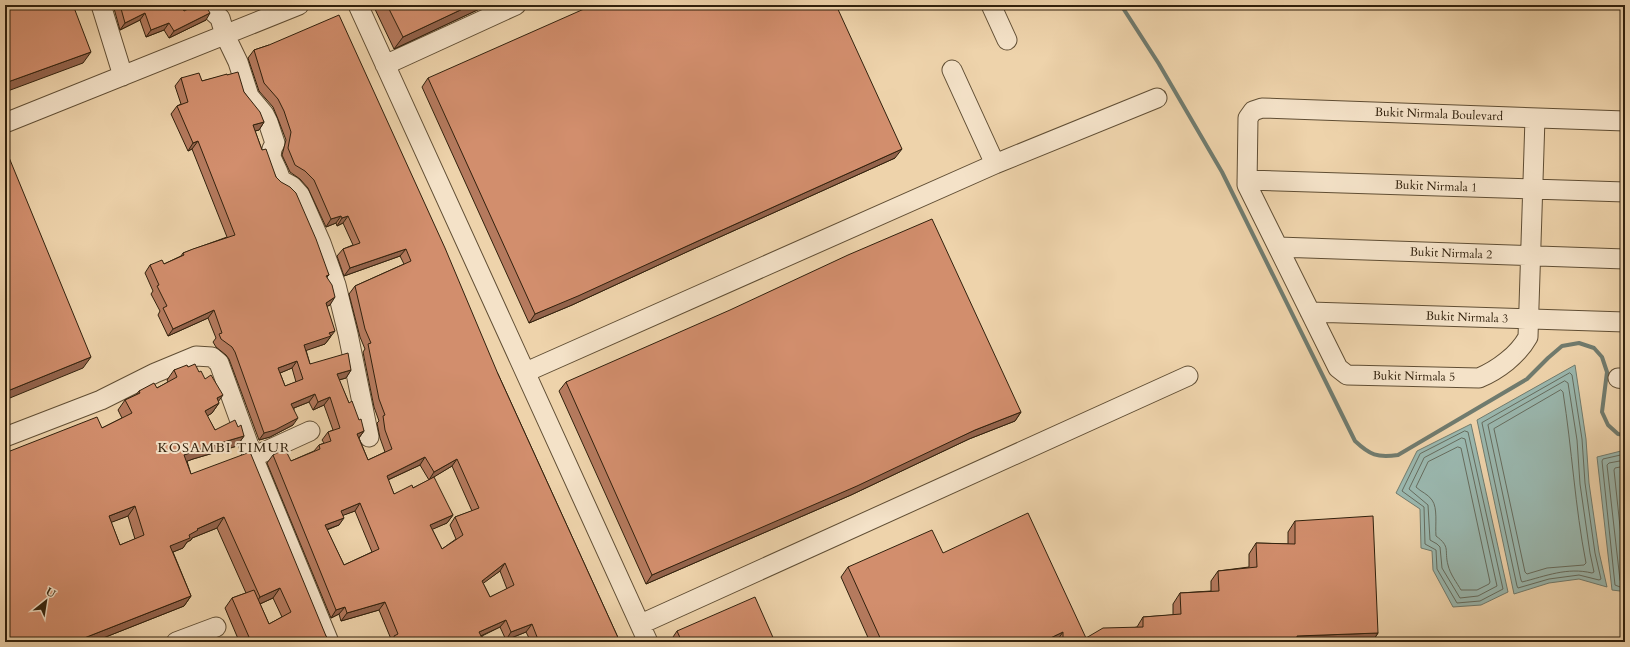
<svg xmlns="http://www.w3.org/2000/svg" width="1630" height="647" viewBox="0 0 1630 647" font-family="Cardo,serif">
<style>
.water{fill:#9ab7ae;stroke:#707b6e}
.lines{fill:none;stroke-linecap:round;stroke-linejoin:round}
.shore{stroke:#666c5e;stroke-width:1}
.stream{stroke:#707b6e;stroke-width:4}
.minor-casing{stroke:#604e34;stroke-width:21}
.minor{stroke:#f4e2c8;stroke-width:19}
.wall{fill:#b57a5e;stroke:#31210d;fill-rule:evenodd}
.shaded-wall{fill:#93634c;stroke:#31210d}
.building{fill:#d28e6d;stroke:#31210d;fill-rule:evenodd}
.labels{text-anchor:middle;stroke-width:4;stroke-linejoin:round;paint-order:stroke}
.street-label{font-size:12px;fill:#31210d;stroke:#f4e2c8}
.quarter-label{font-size:14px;letter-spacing:1px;fill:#31210d;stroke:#f4e2c8}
</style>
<rect width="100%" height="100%" fill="#eed3ab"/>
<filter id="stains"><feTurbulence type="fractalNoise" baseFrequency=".005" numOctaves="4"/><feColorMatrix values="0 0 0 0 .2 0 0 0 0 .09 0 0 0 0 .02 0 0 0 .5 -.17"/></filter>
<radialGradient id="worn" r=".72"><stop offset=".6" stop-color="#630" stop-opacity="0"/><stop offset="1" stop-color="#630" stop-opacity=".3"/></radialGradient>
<path class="water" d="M1575,365L1586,439L1589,483L1599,552L1607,587L1579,579L1549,583L1514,594L1477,420Z
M1471,424L1508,592L1481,605L1453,607L1433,570L1432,551L1421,548L1420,509L1396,493L1417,451Z
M1625,450V590L1620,591L1612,590L1597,457Z"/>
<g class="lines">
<path class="shore" d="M1570,373L1572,375L1582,439L1585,483L1595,553L1601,579L1599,580L1579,575L1549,579L1518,588L1517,586L1482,423Z
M1565,381L1568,383L1577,440L1580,484L1590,553L1594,572L1592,573C1567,567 1546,576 1522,582L1521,580L1488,425Z
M1561,390L1563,392C1572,449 1575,507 1586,563L1584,565L1547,568L1527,574L1525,572L1494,429Z
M1465,431L1468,432L1503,589L1480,601L1457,603L1437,569L1436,550L1425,544L1424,507L1402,491L1420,454Z
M1462,438L1465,439L1497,586L1478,596L1460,598L1442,568L1440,547L1437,544L1430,540L1428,505L1409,489L1424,458Z
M1458,447L1461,448L1490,582L1489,584L1477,590H1461C1457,583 1450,574 1448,565C1444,550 1451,547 1436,536C1435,525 1438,508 1432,500C1428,494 1421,492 1416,487L1428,462Z
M1625,454L1603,459L1602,461L1615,585L1620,587H1625
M1625,460L1609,463L1607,465L1620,580L1621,582H1625
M1625,466L1615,468L1614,470L1625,574"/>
<path class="stream" d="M1121,5L1159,64L1222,172L1355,441C1370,455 1377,458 1398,455L1527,379L1548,358L1562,346L1579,343L1594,348L1602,357L1607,372L1602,412L1608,425L1618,434L1625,435"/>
<defs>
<path id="minor" d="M101,5L123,76
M208,5L211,10L220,18L225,35L238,62L249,96L264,114L268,122L275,143L272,149L271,157L278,172L281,180L292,186L300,195L321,243L336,285L348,334L369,437
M358,5L648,642
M991,5L1007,40
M385,65L516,5
M952,70L995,164
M1535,118L1528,337C1518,355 1498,370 1479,378L1347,375L1338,368L1247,185L1248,118L1253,111L1262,108L1625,121
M5,123L299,5
M1247,180L1625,192
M1278,247L1625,259
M1310,312L1625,322
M526,372L995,164L1157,98
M1618,378L1625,379
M5,437L101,400L155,373L196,356L212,357L219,363L253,457L329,642
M253,457L310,431
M641,624L1188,376
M176,642L216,627"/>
</defs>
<use href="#minor" class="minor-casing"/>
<use href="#minor" class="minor"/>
</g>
<path class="wall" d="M113,5H181L184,11L206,20L169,38L164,30L146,37L140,20L120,30Z
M234,5H244L236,9Z
M373,5H488L394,49Z
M269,45L498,374L620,642H531L526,632L506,640L500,627L482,636L484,642H389L391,639L379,610L341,621L339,614L331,618L267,463L273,455L291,461L314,451L319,445L324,443L322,440L328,432L333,430L324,405L313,410L309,402L294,408L293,425L270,437L259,440L229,359L226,355L216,347L213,342L216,338L208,318L168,336L158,315L160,311L151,294L153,291L145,273L150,265L164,264L181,256L183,253L227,237L192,149L188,151L171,114L177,106L181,104L175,86L181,78L202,81L227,75L244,92L264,122L259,130L255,131L262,150L276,177L329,275L327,277L330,305L327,306L330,338L329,339L325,344L306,350L310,364L351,370L346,378L339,380L349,403L364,431L359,438L368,460L385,452L380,438L377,423L379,421L374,407L363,352L365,349L360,337L349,294L355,286L404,264L400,256L344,276L337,256L343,249L353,245L343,223L337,226L336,223L326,227L308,188L300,179L290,172L282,155L286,140L278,119L273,107L259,91L248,58L254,50ZM292,368L296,382L285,386L280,373ZM420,465L429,480L413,488L394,494L388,480ZM452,466L472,511L455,517L450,525L456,539L442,549L432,529L447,523L453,515L430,479ZM355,511L372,552L344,565L327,530L339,525L343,515ZM500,571L507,589L490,597L483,583Z
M428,78L895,158L691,250L572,305L529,323L422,87Z
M188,367L199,372L219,403L212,413L207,416L215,430L238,427L244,436L237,446L193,459L187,461L191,474L326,636L239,641L225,608L232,598L246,593L217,528L192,538L191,540L187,542L183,548L173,552L191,596L184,606L93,642L102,428L122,418L118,410L125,400L136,395L139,391L157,388L168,382L167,380L174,370ZM128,516L135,539L120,545L111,522ZM273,598L282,617L269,624L260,604Z
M566,382L1021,412L1015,421L969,439L851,495L646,584L559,391Z
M1295,521L1378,633L1372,642H870L841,577L848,567L943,553L1086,638L1137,627L1143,617L1173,615V604L1180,593L1211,591V581L1218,571L1249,567V554L1256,543L1288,544V532Z
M677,631L775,642H672L671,640Z"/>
<path class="shaded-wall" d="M238,5H244L236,9Z
M471,5H488L394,49L403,37Z
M145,13L140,20L120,30L125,23Z
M210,13L206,20L169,38L174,31Z
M169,23L164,30L146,37L151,30Z
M91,52L83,63L5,92V83Z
M264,122L259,130L247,133L253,125Z
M198,141L192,149L188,151L193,143Z
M902,149L895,158L691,250L572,305L529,323L535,314L698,241Z
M341,216L336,223L326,227L331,219Z
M348,216L343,223L337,226L342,218Z
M406,249L400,256L344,276L350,268Z
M335,297L330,305L320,310L326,303Z
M214,310L208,318L168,336L173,329Z
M335,331L325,344L299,353L304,345L329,333Z
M91,357L83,368L5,400V392Z
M297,361L292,368L273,376L278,368Z
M351,370L346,378L331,382L337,374Z
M315,394L309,402L286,411L291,404Z
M223,395L216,405L217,398Z
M330,397L324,405L313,410L318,402Z
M219,403L212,413L198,422L205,411Z
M1021,412L1015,421L969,439L851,495L646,584L652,575L975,430Z
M298,418L293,425L270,437L259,440L264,433Z
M364,431L358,439L357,434Z
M244,436L237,446L193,459L177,465L184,455L200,449Z
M425,457L420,465L381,483L387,476Z
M457,459L452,466L429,480L434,472Z
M360,503L355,511L336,518L341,511Z
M135,506L128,516L102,526L109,516Z
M453,515L447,523L424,533L430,525Z
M224,517L217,528L192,538L191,540L187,542L183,548L163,556L170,546L197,529Z
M344,518L339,525L319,532L325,525Z
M505,563L500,571L477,588L482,581Z
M280,588L273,598L253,607L260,597Z
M191,596L184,606L93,642H74Z
M385,602L379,610L341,621L347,613Z
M345,607L339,614L331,618L336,610Z
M506,620L500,627L474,639L479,632Z
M532,624L526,632L506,640L511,632Z
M1063,632L1056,642H1042Z
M1378,633L1372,642H1293L1297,636Z"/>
<path class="building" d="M5,5H73L91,52L5,83Z
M120,5H181L184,11L196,5H205L210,13L174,31L169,23L151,30L145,13L125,23Z
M387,5H471L403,37Z
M593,5H836L902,149L698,241L578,296L535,314L428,78Z
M339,15L445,248L498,374L620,642H539L532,624L511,632L506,620L479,632L484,642H394H395L394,636L398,634L385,602L347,613L345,607L336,610L273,455L285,449L291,461L320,449L319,445L331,441L328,432L340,428L330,397L318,402L315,394L291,404L298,418L275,430L264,433L235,352L232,347L221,339L219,334L222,333L214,310L173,329L163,308L167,306L157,286L159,285L150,265L162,260L164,264L184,255L183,253L193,249L235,235L198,141L193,143L177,106L188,102L181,78L199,73L202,81L227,74V75L238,72L244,92L260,112L264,122L253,125L262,150L266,149L276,177L281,182L290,187L296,193L316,239L329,275L326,276L332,285L335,297L326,303L335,331L329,333L331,336L304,345L310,364L348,353L351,370L337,374L349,403L352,401L359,420L361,419L364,431L357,434L368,460L392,449L385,430L383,416L385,415L379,399L368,344L371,343L365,329L355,286L411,261L406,249L350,268L343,249L360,243L348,216L342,218L341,216L331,219L314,180L305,171L295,165L288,148L291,132L284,111L278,99L264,83L254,50L269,45ZM297,361L303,379L285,386L278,368ZM425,457L434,472L457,459L479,508L455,517L463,535L442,549L430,525L453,515L434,477L413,488L412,485L394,494L387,476ZM360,503L379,549L344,565L325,525L344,518L341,511ZM505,563L514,585L490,597L482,581Z
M8,155L91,357L5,392V156Z
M932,219L1021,412L975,430L857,486L652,575L566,382L730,310L848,255Z
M195,364L199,372L201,371L205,379L211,375L223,395L217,398L219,403L205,411L215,430L235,420L238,427L241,425L244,436L200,449L184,455L191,474L250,452L326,636L332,642H236L249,637L232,598L254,590L269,624L291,612L280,588L260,597L224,517L197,529L198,530L189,535L190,538L170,546L191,596L74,642H5V453L97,417L102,428L132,413L125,400L140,393L139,391L154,383L157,388L177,377L174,370L187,365L188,367ZM135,506L144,535L120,545L109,516Z
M1028,513L1086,638L1103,628L1143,627V617L1181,614L1180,593L1219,591L1218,571L1257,567L1256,543L1295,544V521L1373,516L1378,633L1297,636V642H1063V632L1042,642H882L848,567L932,530L943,553Z
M755,597L775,642H682L677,631Z"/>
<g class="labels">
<g class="street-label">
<text transform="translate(1439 114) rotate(2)" y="4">Bukit Nirmala Boulevard</text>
<text transform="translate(1436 186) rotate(2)" y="4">Bukit Nirmala 1</text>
<text transform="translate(1451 253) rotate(2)" y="4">Bukit Nirmala 2</text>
<text transform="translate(1467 317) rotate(2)" y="4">Bukit Nirmala 3</text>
<text transform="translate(1414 376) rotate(1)" y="4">Bukit Nirmala 5</text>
</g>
<g class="quarter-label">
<text x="224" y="452">KOSAMBI TIMUR</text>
</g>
</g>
<rect width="1630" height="647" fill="none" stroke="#eed3ab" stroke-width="20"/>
<rect x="6" y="6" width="1618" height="635" fill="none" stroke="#31210d" stroke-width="2"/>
<rect x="10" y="10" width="1610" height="627" fill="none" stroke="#31210d"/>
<g transform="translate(46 601) rotate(30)" stroke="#f4e2c8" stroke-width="3" paint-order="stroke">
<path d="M0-3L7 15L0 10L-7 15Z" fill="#31210d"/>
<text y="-6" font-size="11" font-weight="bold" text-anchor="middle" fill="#31210d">U</text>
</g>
<rect width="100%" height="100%" filter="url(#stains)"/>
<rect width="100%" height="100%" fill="url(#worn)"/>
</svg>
